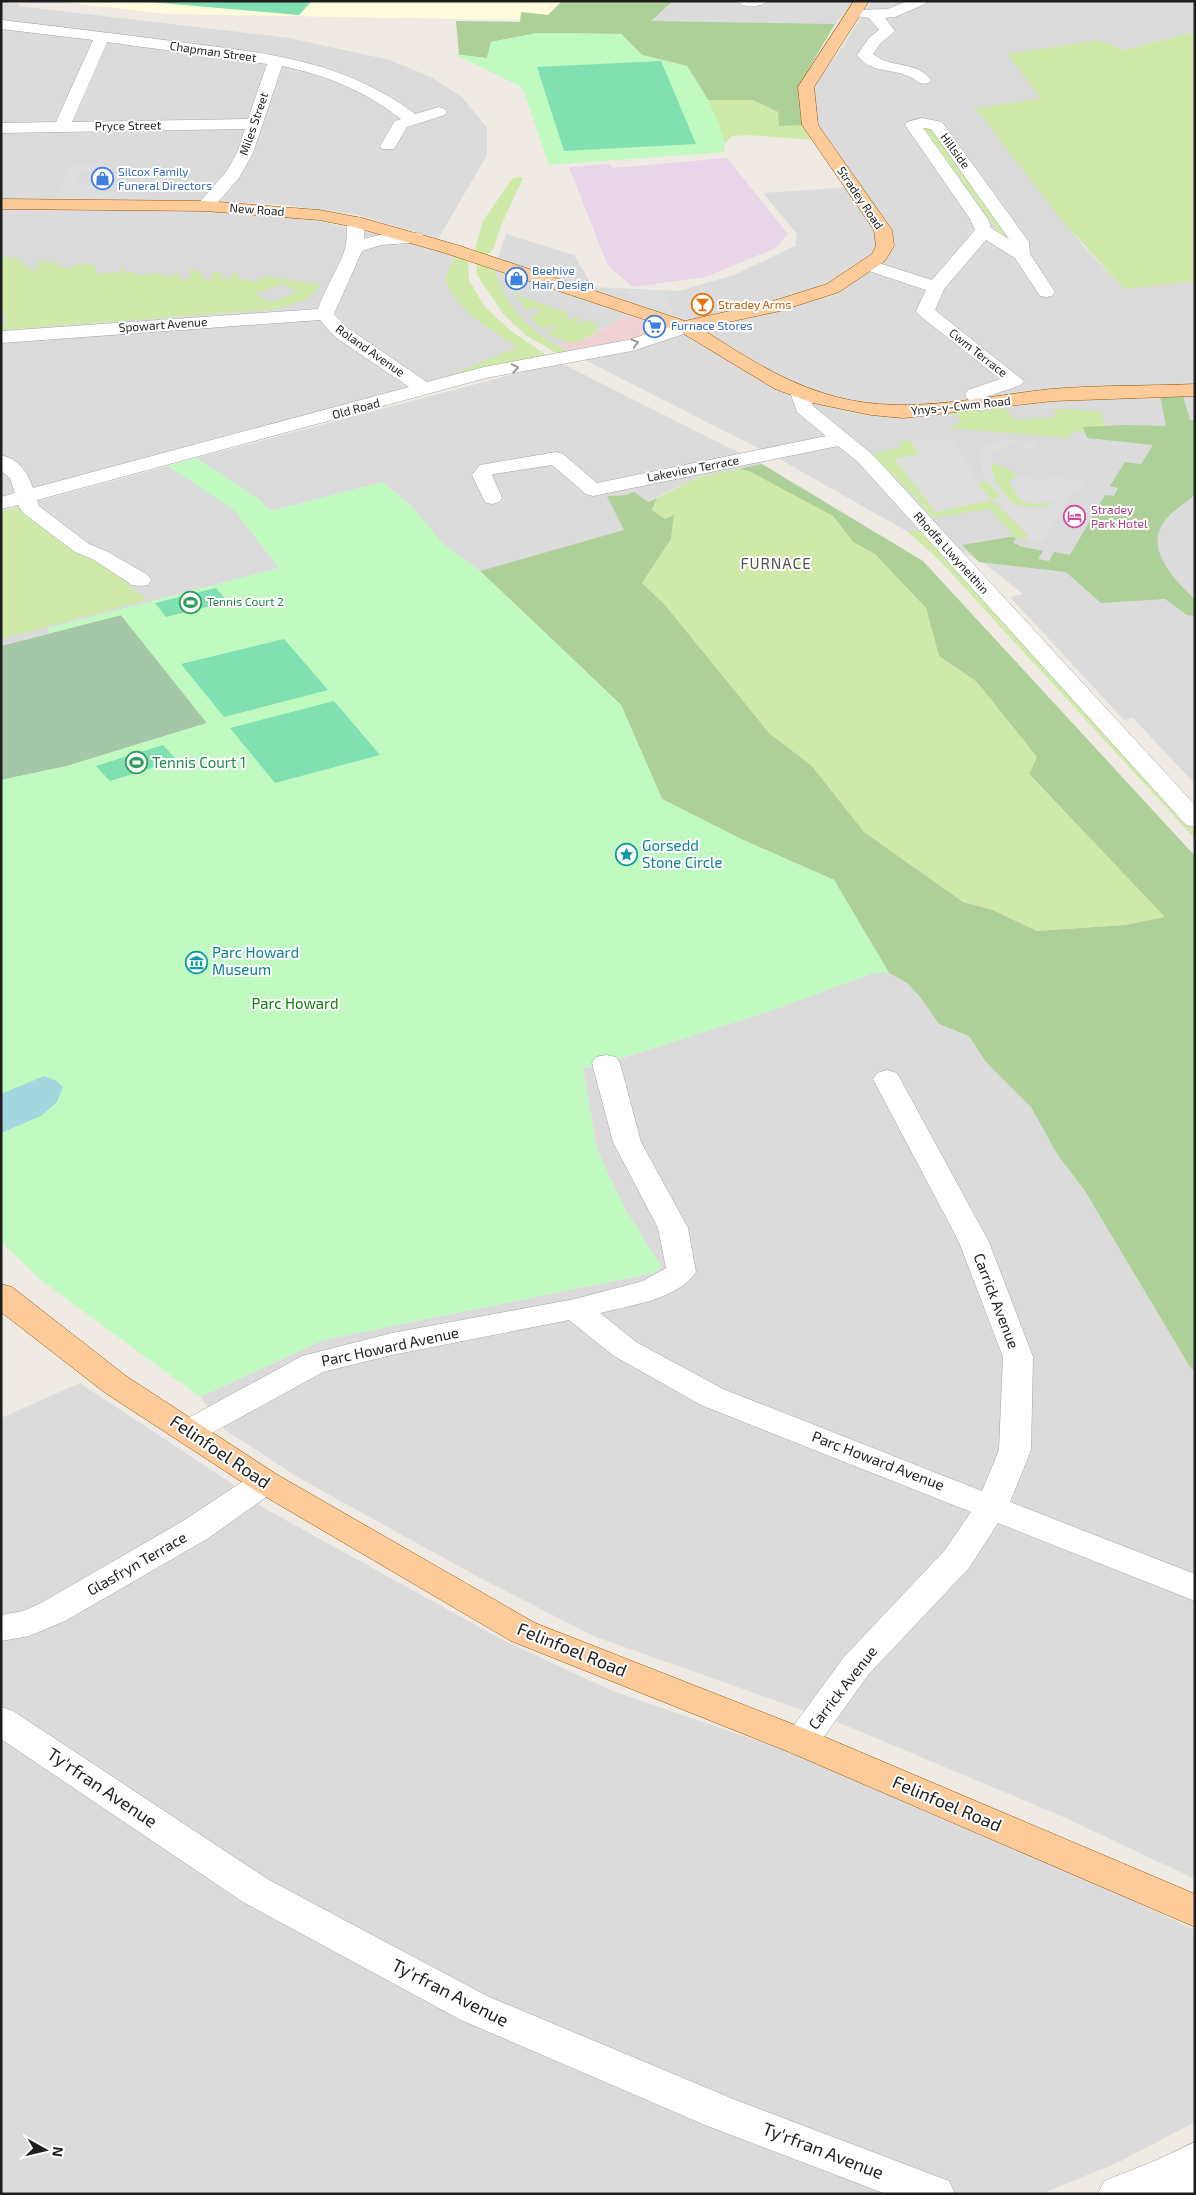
<svg xmlns="http://www.w3.org/2000/svg" width="1196" height="2195" viewBox="0 0 1196 2195" font-family="'Exo 2',sans-serif">
<style>
.residential{fill:#dcdbdb}
.commercial{fill:#f0d2d4}
.industrial{fill:#e8d5e7}
.education{fill:#fffcdd}
.grass{fill:#cfeaa8;fill-rule:evenodd}
.forest{fill:#adcf98}
.cemetery{fill:#a4c8a7}
.park{fill:#c0fac0}
.pitch{fill:#80e0b2}
.parking{fill:#dedede}
.water{fill:#a3d6de}
.lines{fill:none;stroke-linecap:round;stroke-linejoin:round}
.minor-casing{stroke:#a5a5a5;stroke-width:1}
.major-casing{stroke:#985800;stroke-width:1}
.minor{fill:#fff;fill-rule:evenodd}
.major{fill:#fdca9a;fill-rule:evenodd}
.oneway{stroke:#9a9a9a}
.labels{text-anchor:middle;stroke-width:4;stroke-linejoin:round;paint-order:stroke}
.far-street-label{font-size:12px;fill:#1e1e1e;stroke:#fff}
.far-shop-label{font-size:12px;fill:#366cbe;stroke:#fff;text-anchor:start}
.far-food-label{font-size:12px;fill:#c56008;stroke:#fff;text-anchor:start}
.far-hotel-label{font-size:12px;fill:#b23c85;stroke:#fff;text-anchor:start}
.far-leisure-label{font-size:12px;fill:#27864d;stroke:#fff;text-anchor:start}
.far-quarter-label{font-size:15px;letter-spacing:1px;fill:#515151;stroke:#fff}
.leisure-label{font-size:15px;fill:#27864d;stroke:#fff;text-anchor:start}
.culture-label{font-size:15px;fill:#0d838f;stroke:#fff;text-anchor:start}
.park-label{font-size:15px;fill:#0a7e09;stroke:#fff}
.street-label{font-size:15px;fill:#1e1e1e;stroke:#fff}
.near-street-label{font-size:18px;fill:#1e1e1e;stroke:#fff}
</style>
<rect width="100%" height="100%" fill="#efeae4"/>
<path class="residential" d="M673,1H854L835,24L651,21Z
M873,1H1195V32L1122,50L1099,40L1008,54L1042,98L974,109L980,114L1081,243L1124,289L1195,281V784L1133,718L1124,720L1010,597L1023,594L984,563L919,530L908,532L774,456L571,353L661,327L628,315L583,339L585,340L558,346L545,340L529,327L516,314L500,288L494,269L506,234L574,255L593,287L679,291L734,275L795,246L797,234L763,193L850,187L818,127L812,87L845,43L866,8Z
M1,2L19,4L18,6L289,38L390,60L431,77L462,97L487,128V155L438,239L358,215L277,204L221,202L1,200Z
M1,207L218,210L309,219L422,244L455,256L445,280L455,298L486,327L519,347L437,381L1,498Z
M559,362L762,464L698,477L647,502L627,495L608,496L625,530L480,571L442,543L413,508L383,482L271,511L256,497L196,458Z
M168,466L235,510L279,568L50,628L47,630L50,633L1,646V511Z
M873,973H889L907,983L920,997L939,1024L969,1036L986,1062L1031,1107L1057,1154L1085,1191L1190,1366L1195,1371V1879L1059,1815L847,1726L596,1637L480,1578L299,1478L224,1429L200,1397L323,1340L653,1273L658,1270L660,1265L626,1211L597,1150L583,1068L607,1063L773,1010Z
M80,1383L228,1481L264,1508L499,1638L610,1690L802,1756L1081,1876L1195,1930V2122L1119,2162L1041,2194H1V1418Z"/>
<path class="commercial" d="M628,315L663,328L650,335L571,353L558,346L583,340Z"/>
<path class="industrial" d="M727,158L788,234L776,248L705,277L633,287L608,266L569,167L609,164L613,168Z"/>
<path class="education" d="M73,1H562L548,15L522,12L520,20L168,14L71,3Z"/>
<path class="grass" d="M1195,32V281L1124,289L1061,219L980,114L973,109L1041,98L1007,54L1099,40L1123,50Z
M708,100H753L805,125L815,140L748,135L732,136L725,144Z
M929,125L1017,244L1001,235L922,127Z
M521,177L523,178L503,221L493,249L488,254V267L494,269C508,312 532,333 571,353L561,356L527,336L504,315L477,275L475,250L483,221L510,182L513,178Z
M455,256L468,261L469,280L484,306L510,330L549,357L437,381L518,347C490,329 457,312 445,279Z
M1,257L21,259V265H29V271L38,270V261L59,263V268H76V263L95,265L96,274L122,272L121,267H124L125,273L135,272L137,275L162,273L163,277L175,276L174,270L178,272L179,279H191L189,270L201,271L203,280L214,279L212,272H221L222,279H232L231,273H237L240,281L247,279L255,283L264,276L321,285L307,299L279,309L1,330V325H5V311H1ZM282,284L298,292L271,302L255,294Z
M510,286L521,290L515,293L522,297L571,314L565,318L571,320L578,316L581,317L574,321L580,323L587,320L600,324L594,328L600,330L583,339L585,340L570,343L546,333L557,327L551,325L542,329L541,328L531,317L541,311L533,308L527,311Z
M1004,407L1014,420L1056,417L1053,411L1060,409H1074L1101,412L1105,426L1084,428L1086,432L1070,431L1071,438L949,428L962,422L951,413Z
M909,440L920,454L894,460L992,500L977,483L987,481L1001,496L993,500L1028,535L1024,540L1010,537L1013,535L990,509L933,518L903,484L871,454L902,447L899,441Z
M991,462L1013,471L1016,476L1010,482L1040,504L1052,502L1055,504C1019,514 995,500 991,462Z
M738,469L749,471L833,516L853,542L875,554L926,608L939,656L977,682L1037,757L1029,775L1166,917L1125,925L1037,931L993,910L963,902L864,832L812,766L769,733L665,605L642,583L671,539L674,516L665,519L652,510L657,498L698,477Z
M19,508L26,509L107,566L147,600L1,639V511Z
M919,530L964,575L1195,830V839L940,561L908,532Z"/>
<path class="forest" d="M562,1H673L651,21L835,24L798,87L805,125L779,126L778,112L753,100H708L687,66L642,55L621,34L537,33L491,42L487,58L459,55L456,21L520,22L521,12L548,15Z
M1160,396H1183L1190,420H1195V495C1184,504 1167,514 1161,527C1147,552 1178,584 1195,599V616L1187,615L1165,599L1101,603L1066,572L979,562L962,545L1010,537L1016,538L1013,543L1019,545V546L1043,551L1038,559L1049,561L1054,552L1070,555L1105,495L1114,496L1118,488L1110,486L1125,462L1141,464L1153,445L1087,438L1083,427L1126,425L1166,426Z
M762,464L923,561L1195,856V1371L1190,1367L1085,1191L1057,1154L1031,1107L986,1062L969,1036L939,1024L920,997L907,983L889,973L834,880L743,840L662,799L621,705L480,571L624,530L607,496L627,495L634,492L648,502L657,498L652,510L665,519L674,515L671,539L642,583L665,605L769,733L812,766L864,832L963,902L993,910L1037,931L1125,925L1165,917L1029,774L1037,757L977,682L939,656L926,608L875,554L853,542L833,516L749,471L738,469Z"/>
<path class="cemetery" d="M121,615L207,723L67,766L1,780V646Z"/>
<path class="park" d="M537,33L621,34L642,55L687,66C702,90 724,123 725,152L549,165L524,92L520,86L454,54L487,58L491,42Z
M196,458L256,497L272,511L383,482L413,508L442,543L480,571L621,705L662,799L743,840L834,880L889,973H873L773,1010L606,1063L583,1068L597,1150L626,1211L660,1265L659,1270L653,1273L323,1340L200,1397L42,1281L1,1242V780L67,766L207,723L121,615L50,633L48,630L50,628L279,568L234,510L168,466Z"/>
<path class="pitch" d="M138,1H312L299,15Z
M661,61L696,144L564,151L537,67Z
M216,588L228,602L166,617L155,603Z
M284,639L328,690L224,717L181,664Z
M334,701L380,755L275,783L230,728Z
M163,745L177,760L110,781L96,766Z"/>
<path class="parking" d="M70,164H103L101,171L81,173L76,185H96L94,193H115L108,200H55Z
M623,290H662L672,312L638,304Z
M951,439L968,463L979,486L992,500L1001,496L988,484L981,466L980,451L988,444L1004,440L1037,442L1033,449L1020,447L1022,444L1019,443L998,448L992,453L991,468L996,482L1011,502L1024,507L1042,508L1054,504L1052,502L1032,504L1021,501L1009,482L1016,476L1044,480L1059,477L1084,483L1080,490L1072,491L1070,493L1072,495L1042,543L1024,540L1028,535L992,500L936,512L894,459L920,454L909,440Z"/>
<path class="water" d="M44,1076L55,1080L63,1087L57,1102L41,1116L1,1133V1094Z"/>
<g class="lines">
<defs>
<path id="minor" d="M737,1H767C761,8 743,8 737,1Z
M907,1H927L925,4L895,17L885,18L895,31L880,44L873,54C890,69 917,60 931,80L929,83C918,86 917,79 908,76C890,68 870,73 857,55L869,38L879,30L869,18L856,16L854,13L856,10L888,9Z
M1,20C55,26 109,33 164,40C254,52 340,57 415,114L439,107L445,109L447,112L445,115L407,127L394,149H382L380,146L393,124L395,121L401,119C365,91 326,75 282,66L253,153L239,178L211,210H199L196,206L226,172L237,153L245,129L1,133V123L56,122L93,40L1,29ZM107,42L267,64L248,119L72,122Z
M922,118L942,122L1029,242L1030,254L1055,292L1052,296L1046,297L1040,296L1015,258L986,240L944,289L935,310L1024,381L1021,385L986,397L991,405L988,409L981,411L974,409L965,394L968,390L1000,379L919,315L916,311L926,290L863,269L860,265L863,261L869,260L932,280L975,230L970,219L905,125L907,122ZM923,128L931,129L1009,239L991,228L988,219Z
M356,217L362,218L365,222L364,239C382,234 405,230 422,234L425,238L422,242L381,245L362,251L334,314L349,329L427,382L484,367L628,340L686,321L693,323L695,327L693,331L632,351L486,378L37,500L39,506L89,544L108,552L148,575L151,580L148,585L140,586L132,585L94,560L75,552L23,513L18,505L1,509V497L15,493L10,478L1,471V455C18,459 28,472 33,488L409,387L335,337L320,320L1,343V331L318,309C325,288 338,270 345,249C348,239 345,226 350,218Z
M800,386L807,388L813,406L872,454L1195,805V827L1186,825L858,462L838,446L593,496L586,494L552,465L494,474L492,475L502,498L499,502L492,504L485,502L472,475L480,465L556,452L563,454L597,483L826,436L797,412L790,392L793,388Z
M606,1055L616,1057L620,1063L641,1142L688,1228L696,1272C679,1299 628,1306 600,1313L636,1342L723,1389L982,1491L999,1450L1003,1357L959,1242L873,1079L877,1073L887,1070L897,1073L989,1242L1033,1357L1031,1450L1010,1502L1195,1574V1601L998,1523L969,1568L868,1675L813,1752L801,1756L789,1752L783,1742L789,1732L844,1657L945,1550L971,1512L701,1405L614,1356L569,1320L392,1355L323,1372L201,1439L190,1442L179,1439L174,1431L179,1423L302,1356L392,1333L575,1299L643,1281L666,1268L658,1228L613,1142L592,1063L596,1057Z
M265,1470L276,1474L281,1482L276,1490L207,1539L65,1621L29,1636L1,1641V1615L23,1611L41,1603L183,1521L254,1474Z
M1,1707L13,1711L269,1880L487,1996L733,2099L949,2181L955,2194H886L705,2125L461,2020L243,1902L1,1739Z
M1195,2142V2194H1098L1104,2181L1157,2160Z"/>
<path id="major" d="M854,1H869L814,87L818,125L892,230L894,246L885,261L839,292L780,311L700,328C740,353 778,379 823,393C898,418 976,397 1051,389C1099,385 1147,386 1195,384V396L1053,401L903,418L871,415L813,403L775,389L679,331L445,253L354,227L319,220L205,211L1,209V199L205,201L319,210L362,218L457,245L685,321L770,302L827,284L872,254L876,246L874,230L802,125L798,87Z
M1,1284L12,1287L126,1376L276,1474L535,1623L813,1732L1195,1894V1927L789,1752L511,1641L254,1490L104,1392L1,1312Z"/>
</defs>
<use href="#minor" class="minor-casing"/>
<use href="#major" class="major-casing"/>
<use href="#minor" class="minor"/>
<use href="#major" class="major"/>
</g>
<defs><path id="oneway-chevron" d="M-2-3.5L2.5 0L-2 3.5" fill="none" stroke-width="1.6" stroke-linecap="round" stroke-linejoin="round" transform="scale(1.25)"/></defs>
<g class="oneway">
<use href="#oneway-chevron" transform="translate(635 343) rotate(-16)"/>
<use href="#oneway-chevron" transform="translate(515 368) rotate(-10)"/>
</g>
<defs>
<symbol id="shop-ring" viewBox="-11 -11 22 22"><circle r="9.5" fill="#fff" stroke="#3f7fe0" stroke-width="1.5"/><path d="M-5-2.5h2.3a2.7 3.5 0 0 1 5.4 0H5L5.5 6h-11ZM-1.5-2.5h3a1.5 2.3 0 0 0-3 0Z" fill="#3f7fe0"/></symbol>
<symbol id="bar-ring" viewBox="-11 -11 22 22"><circle r="9.5" fill="#fff" stroke="#e8710a" stroke-width="1.5"/><path d="M-6-5H6L.8 .8V4.5H3.5V6h-7V4.5H-.8V.8Z" fill="#e8710a"/></symbol>
<symbol id="supermarket-ring" viewBox="-11 -11 22 22"><circle r="9.5" fill="#fff" stroke="#3f7fe0" stroke-width="1.5"/><path d="M-6-5.5h2.5l.6 2H6L4.5 2H-2.5L-4.4-4H-6ZM-1.5 3.2a1.3 1.3 0 1 0 .1 0ZM3 3.2a1.3 1.3 0 1 0 .1 0Z" fill="#3f7fe0"/></symbol>
<symbol id="hotel-ring" viewBox="-11 -11 22 22"><circle r="9.5" fill="#fff" stroke="#d1479c" stroke-width="1.5"/><path d="M-6-4.5h1.5V1H6V5H4.5V3h-9V5H-6ZM-4 0a1.8 1.8 0 1 1 3.6 0ZM.5 0V-2.5h3Q6-2.5 6 0Z" fill="#d1479c"/></symbol>
<symbol id="stadium-ring" viewBox="-11 -11 22 22"><circle r="9.5" fill="#fff" stroke="#2e9e5b" stroke-width="1.5"/><path d="M0-5a6.5 5 0 1 0 0 10a6.5 5 0 1 0 0-10ZM-3.5-1.8h7v3.6h-7Z" fill="#2e9e5b"/></symbol>
<symbol id="sight-ring" viewBox="-11 -11 22 22"><circle r="9.5" fill="#fff" stroke="#0f9aa8" stroke-width="1.5"/><path d="M0-6L1.8-2.2L6-1.7L2.9 1.2L3.7 5.4L0 3.3L-3.7 5.4L-2.9 1.2L-6-1.7L-1.8-2.2Z" fill="#0f9aa8"/></symbol>
<symbol id="museum-ring" viewBox="-11 -11 22 22"><circle r="9.5" fill="#fff" stroke="#0f9aa8" stroke-width="1.5"/><path d="M0-6L6-3V-2H-6V-3ZM-5-1h2V3h-2ZM-1-1h2V3h-2ZM3-1h2V3H3ZM-6 4H6V6H-6Z" fill="#0f9aa8"/></symbol>
</defs>
<g fill-rule="evenodd">
<use href="#shop-ring" x="90" y="166" width="25" height="25"/>
<use href="#shop-ring" x="504" y="266" width="25" height="25"/>
<use href="#bar-ring" x="690" y="292" width="25" height="25"/>
<use href="#supermarket-ring" x="642" y="314" width="25" height="25"/>
<use href="#hotel-ring" x="1062" y="504" width="25" height="25"/>
<use href="#stadium-ring" x="178" y="590" width="25" height="25"/>
<use href="#stadium-ring" x="124" y="750" width="25" height="25"/>
<use href="#sight-ring" x="614" y="842" width="25" height="25"/>
<use href="#museum-ring" x="184" y="950" width="25" height="25"/>
</g>
<g class="labels">
<g class="far-street-label">
<text transform="translate(213 52) rotate(8)" y="4">Chapman Street</text>
<text transform="translate(254 124) rotate(-71)" y="4">Miles Street</text>
<text transform="translate(128 126) rotate(-1)" y="4">Pryce Street</text>
<text transform="translate(955 151) rotate(54)" y="4">Hillside</text>
<text transform="translate(860 198) rotate(56)" y="4">Stradey Road</text>
<text transform="translate(257 210) rotate(4)" y="4">New Road</text>
<text transform="translate(163 325) rotate(-4)" y="4">Spowart Avenue</text>
<text transform="translate(370 351) rotate(35)" y="4">Roland Avenue</text>
<text transform="translate(978 353) rotate(38)" y="4">Cwm Terrace</text>
<text transform="translate(961 406) rotate(-6)" y="4">Ynys-y-Cwm Road</text>
<text transform="translate(356 409) rotate(-15)" y="4">Old Road</text>
<text transform="translate(693 469) rotate(-11)" y="4">Lakeview Terrace</text>
<text transform="translate(951 553) rotate(48)" y="4">Rhodfa Llwyneithin</text>
</g>
<g class="far-shop-label">
<text x="118" y="176">Silcox Family<tspan x="118" dy="14">Funeral Directors</tspan></text>
<text x="532" y="275">Beehive<tspan x="532" dy="14">Hair Design</tspan></text>
<text x="671" y="330">Furnace Stores</text>
</g>
<g class="far-food-label">
<text x="718" y="309">Stradey Arms</text>
</g>
<g class="far-hotel-label">
<text x="1091" y="514">Stradey<tspan x="1091" dy="14">Park Hotel</tspan></text>
</g>
<g class="far-leisure-label">
<text x="207" y="606">Tennis Court 2</text>
</g>
<g class="far-quarter-label">
<text x="776" y="569">FURNACE</text>
</g>
<g class="leisure-label">
<text x="152" y="768">Tennis Court 1</text>
</g>
<g class="culture-label">
<text x="642" y="851">Gorsedd<tspan x="642" dy="17">Stone Circle</tspan></text>
<text x="212" y="958">Parc Howard<tspan x="212" dy="17">Museum</tspan></text>
</g>
<g class="park-label">
<text x="295" y="1009">Parc Howard</text>
</g>
<g class="street-label">
<text transform="translate(996 1301) rotate(69)" y="5">Carrick Avenue</text>
<text transform="translate(390 1347) rotate(-12)" y="5">Parc Howard Avenue</text>
<text transform="translate(878 1461) rotate(21)" y="5">Parc Howard Avenue</text>
<text transform="translate(137 1564) rotate(-30)" y="5">Glasfryn Terrace</text>
<text transform="translate(843 1688) rotate(-52)" y="5">Carrick Avenue</text>
</g>
<g class="near-street-label">
<text transform="translate(220 1452) rotate(34)" y="6">Felinfoel Road</text>
<text transform="translate(572 1650) rotate(22)" y="6">Felinfoel Road</text>
<text transform="translate(102 1788) rotate(34)" y="6">Ty'rfran Avenue</text>
<text transform="translate(947 1804) rotate(23)" y="6">Felinfoel Road</text>
<text transform="translate(450 1993) rotate(27)" y="6">Ty'rfran Avenue</text>
<text transform="translate(823 2151) rotate(21)" y="6">Ty'rfran Avenue</text>
</g>
</g>
<rect width="1196" height="2195" fill="none" stroke="#1e1e1e" stroke-width="5"/>
<g transform="translate(45 2150) rotate(98)" stroke="#ffffff" stroke-width="4" paint-order="stroke">
<path d="M0-4L9 19L0 12L-9 19Z" fill="#1e1e1e"/>
<text y="-8" font-size="14" font-weight="bold" text-anchor="middle" fill="#1e1e1e">N</text>
</g>
</svg>
